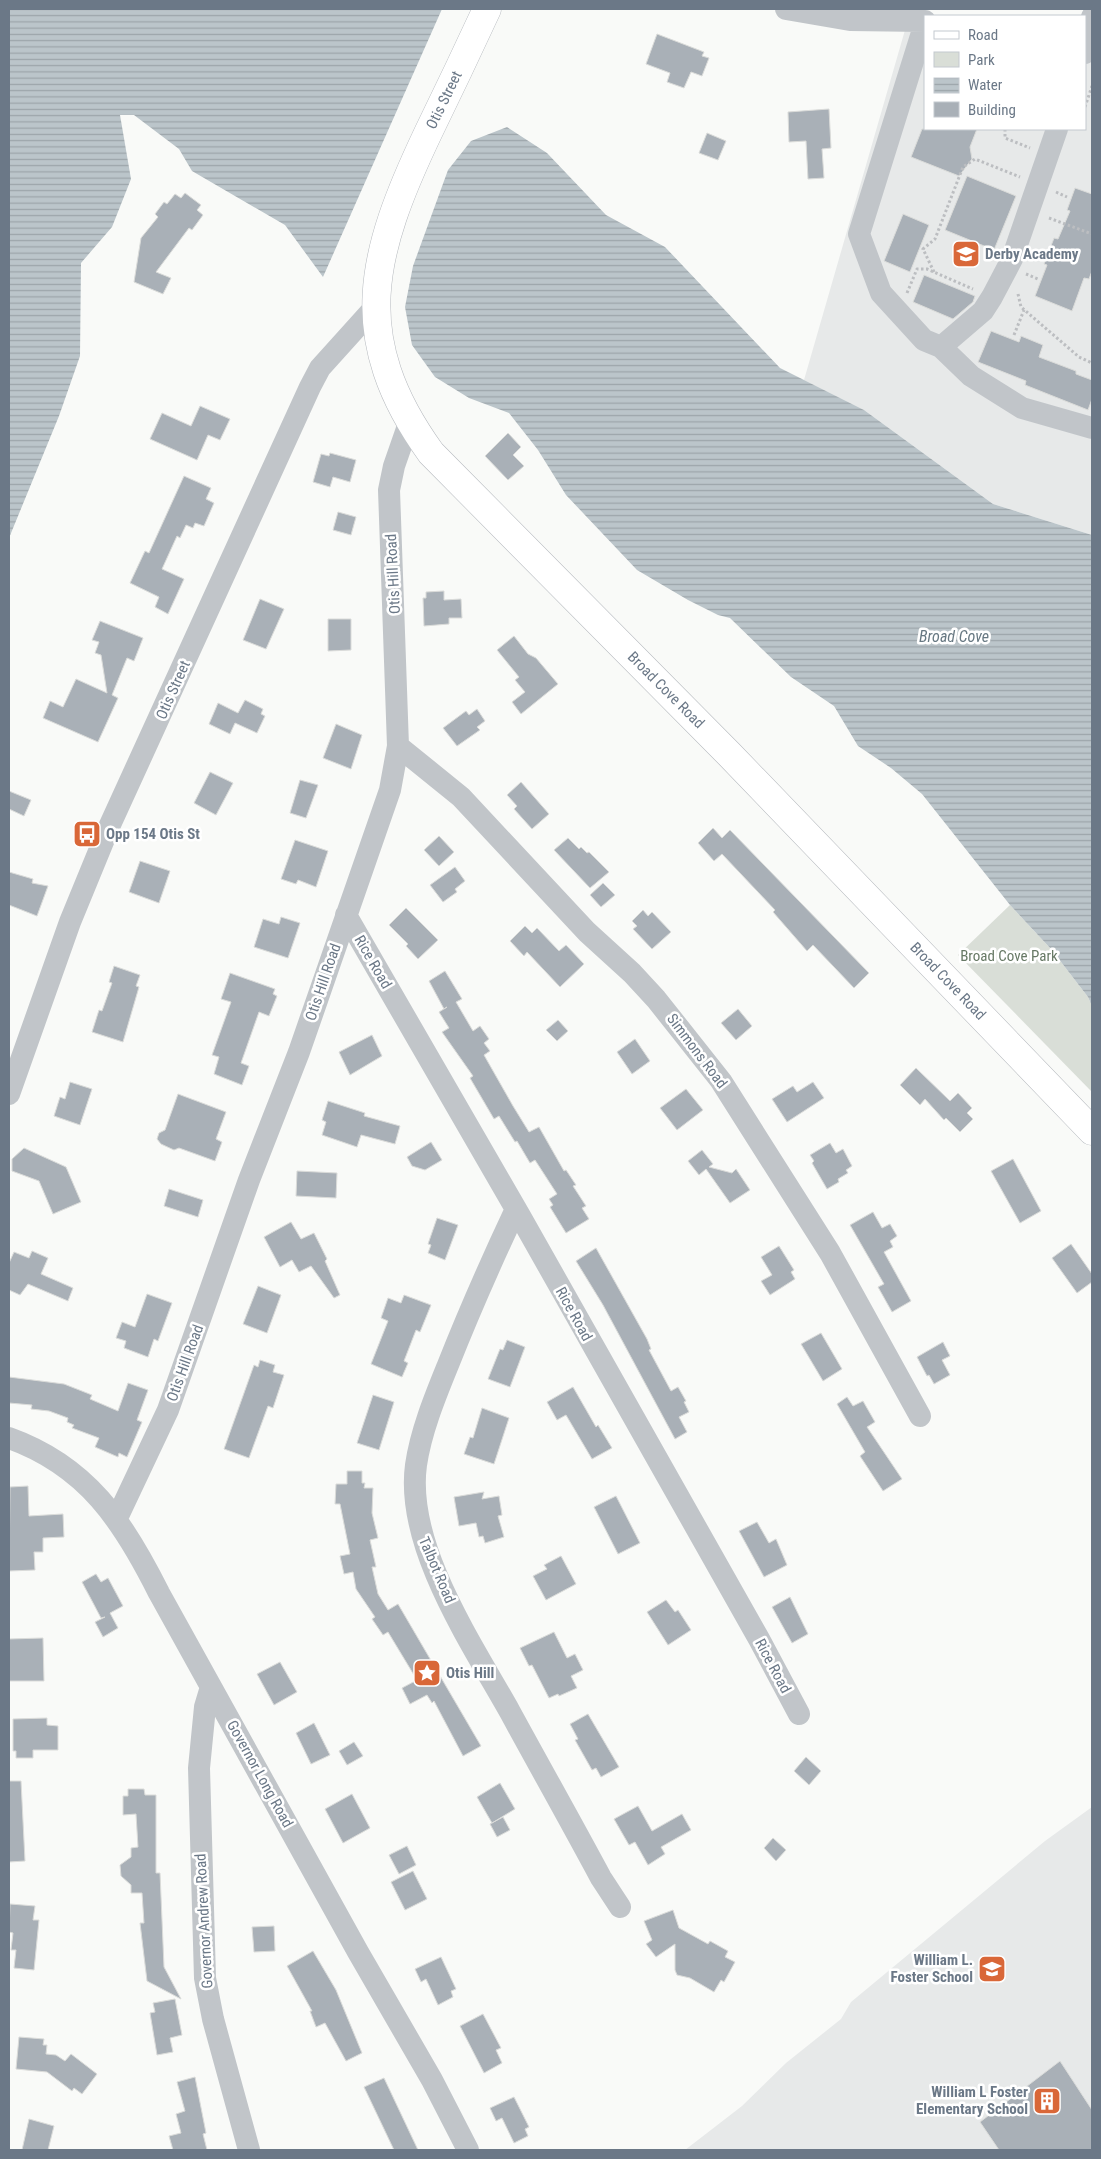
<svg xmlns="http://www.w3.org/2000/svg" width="1101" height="2159" viewBox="0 0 1101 2159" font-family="'Roboto Condensed',sans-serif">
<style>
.built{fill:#e7e9e9}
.green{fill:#d9ded7}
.water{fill:url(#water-rules)}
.building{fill:#a9b0b7;stroke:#dbdcda}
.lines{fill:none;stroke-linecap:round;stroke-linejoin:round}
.major-casing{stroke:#b5b9be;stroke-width:29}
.path{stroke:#bcbec1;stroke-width:3;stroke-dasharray:2.5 2.5;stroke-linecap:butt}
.minor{stroke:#c1c5c9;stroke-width:22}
.major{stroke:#fff;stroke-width:28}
.labels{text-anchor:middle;stroke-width:5;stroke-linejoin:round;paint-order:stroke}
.street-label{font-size:15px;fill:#6b7887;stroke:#fff}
.poi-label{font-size:15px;font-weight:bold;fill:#6b7887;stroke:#fff;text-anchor:start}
.park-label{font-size:15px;fill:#677965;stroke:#fff}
.water-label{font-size:16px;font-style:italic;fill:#677882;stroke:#fff}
</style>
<defs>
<pattern id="water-rules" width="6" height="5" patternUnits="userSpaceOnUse" patternTransform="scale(1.25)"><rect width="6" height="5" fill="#bbc5ca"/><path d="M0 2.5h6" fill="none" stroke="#9ca5aa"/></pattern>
</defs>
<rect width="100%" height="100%" fill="#f9faf8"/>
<path class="built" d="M1085,29H1092V535L993,504L864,410L804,380L905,30H925V129H1085Z
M1092,1807V2150H685L742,2106L786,2063L841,2019L851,2002L1045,1841Z"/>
<path class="green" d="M1010,905L1051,949L1088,997L1092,1006V1092L958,955Z"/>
<path class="water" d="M9,9H442L323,277L285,225L192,171L179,149L134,115H120L131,179L112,227L81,263L80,356L59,416L9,538Z
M507,127L547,153L606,215L665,247L780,368L864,410L993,504L1092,535V1006L1088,997L1051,949L1010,905L922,794L891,768L858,746L834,706L791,677L730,618L718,615L688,600L637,570L566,495L538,450L509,413L469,398L435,377L412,345L405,307L413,266L448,170L471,141Z"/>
<path class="building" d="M657,34L704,52L702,56L709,58L702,76L691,72L684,88L667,82L670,73L646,64Z
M829,109L831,148L822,149L824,178L808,179L806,141L789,142L788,112Z
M922,129H977L970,147L972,159L959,176L911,157Z
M707,133L726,141L718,160L699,153Z
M967,176L1016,196L994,250L945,230Z
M1075,188L1092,194V271L1089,279L1084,278L1072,311L1035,296L1047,265L1044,264L1054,238L1058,239L1070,211L1067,210Z
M185,193L201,205L197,210L203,215L192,230L189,228L156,272L171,278L163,294L134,282L141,238L158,217L155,214L164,202L167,204L175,194L181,198Z
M903,214L929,225L910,272L884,261Z
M924,275L975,296L973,302L953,319L913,302Z
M991,331L1019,342L1021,336L1043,345L1039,357L1076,371V374L1092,380V399L1088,410L1025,385L1026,381L978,362Z
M200,406L230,419L220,440L208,435L197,460L150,439L162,413L191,426Z
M508,433L521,447L513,455L524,466L508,480L485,456Z
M330,453L356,460L350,482L333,477L330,487L313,482L321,454L329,456Z
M184,476L211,488L206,499L214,503L204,526L195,523L193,528L186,525L180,538L177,536L162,569L184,579L168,614L155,607L159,597L130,583L145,551L149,553Z
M338,512L356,517L351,535L333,530Z
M444,591V600L461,599L462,618H449V624L424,626L423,598H426V592Z
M260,599L284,609L266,649L243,640Z
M328,619H351V650L328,651Z
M100,621L143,638L134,661L127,658L112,695L118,698L98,742L43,718L50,701L63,707L76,679L107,693L101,655L95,653L99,642L92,640Z
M514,636L528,654L536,658L558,684L521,714L512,702L525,692L515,680L519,677L497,650Z
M245,700L263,709L261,714L265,716L257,733L235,723L230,734L209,724L218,703L238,713Z
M477,709L485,721L477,727L480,730L457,746L443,728L466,711L469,715Z
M336,724L362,735L351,769L323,758Z
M210,772L233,783L216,815L194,803Z
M300,780L318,785L306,818L290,813Z
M521,782L549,814L532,829L514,809L517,806L507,795Z
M9,791L31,800L24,816L9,809Z
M713,828L722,838L730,830L869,973L854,988L813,945L807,951L773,912L775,910L722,854L714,861L698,843Z
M439,836L454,852L439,866L424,850Z
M568,838L579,849L581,847L587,853L589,852L609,872L590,888L554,850Z
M295,840L328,851L316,887L298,880L296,884L281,879Z
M140,861L170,871L159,903L129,892Z
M455,867L465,881L455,889L457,892L443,902L430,885Z
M9,872L33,879L32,883L48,886L37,916L9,905Z
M603,883L615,895L601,907L590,895Z
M406,908L438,940L418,959L406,946L408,944L389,925Z
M643,910L648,916L652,912L671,932L652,949L633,929L637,926L632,921Z
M281,917L300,923L288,958L254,947L263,919L279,924Z
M525,926L532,933L537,928L559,951L566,945L584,964L560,987L527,952L524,956L510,941Z
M114,966L140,975L136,986L139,987L123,1042L92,1032L99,1010L102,1011L112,983L109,982Z
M445,971L462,999L456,1002L473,1031L480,1026L489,1039L484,1043L490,1051L484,1055L513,1106L529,1132L539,1127L564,1171L566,1170L576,1185L573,1186L586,1206L582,1208L589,1219L566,1233L550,1207L553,1205L549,1199L557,1194L535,1160L530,1163L517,1141L515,1142L499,1116L494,1119L470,1078L473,1076L442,1032L449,1028L439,1012L447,1007L444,1009L429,981Z
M230,973L275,989L273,994L277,996L269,1016L259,1012L241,1063L249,1066L242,1085L214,1074L219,1057L212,1055L231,1002L221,999Z
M738,1009L752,1026L736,1040L721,1023Z
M558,1020L568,1031L557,1041L546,1030Z
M372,1035L382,1056L350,1075L339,1052Z
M635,1039L650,1061L632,1074L617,1052Z
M916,1068L950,1101L958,1093L972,1108L967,1113L973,1119L960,1132L946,1118L944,1120L925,1099L920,1105L900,1085Z
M70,1082L92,1089L80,1125L54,1116L60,1097L65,1099Z
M813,1082L824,1098L787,1122L772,1099L793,1086L797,1092Z
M686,1089L703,1110L677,1130L660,1108Z
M178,1094L226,1112L216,1139L222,1142L215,1161L179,1148L174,1150L161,1144L157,1139L159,1133L165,1130Z
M328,1101L365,1113L364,1116L400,1126L395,1144L361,1135L357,1147L322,1135L326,1122L322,1120Z
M431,1142L442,1160L425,1170L412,1166L407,1157Z
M830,1143L836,1153L843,1149L852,1166L846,1170L848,1173L838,1179L839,1182L827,1189L812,1163L814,1161L810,1155Z
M24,1148L66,1167L81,1202L53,1214L39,1181L12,1171V1159Z
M702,1150L713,1164L709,1167L732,1173L736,1169L750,1190L730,1203L706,1169L699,1175L688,1161Z
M1013,1159L1041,1211L1020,1223L991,1171Z
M297,1171L337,1173L336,1198L296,1196Z
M169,1189L203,1200L198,1217L164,1206Z
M873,1212L882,1228L890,1224L897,1236L890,1241L893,1247L884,1252L911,1301L892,1312L878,1287L884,1284L850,1225Z
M437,1218L458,1225L445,1260L428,1253L431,1245L428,1244Z
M291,1222L301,1239L314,1233L327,1259L325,1261L340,1295L334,1298L311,1266L299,1272L292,1260L280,1267L264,1237Z
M1071,1244L1092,1274V1282L1077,1293L1052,1258Z
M779,1246L794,1270L791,1272L795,1279L770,1295L761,1281L772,1275L761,1257Z
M596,1248L647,1339L651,1349L649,1350L671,1391L678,1387L686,1401L684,1402L689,1412L679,1417L687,1432L675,1439L603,1305L576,1261Z
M32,1251L48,1258L41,1274L73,1288L68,1301L28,1284L20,1295L9,1290V1263L14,1252L29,1258Z
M258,1286L281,1295L267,1333L243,1324Z
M147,1294L172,1303L158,1341L154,1339L148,1357L124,1348L126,1341L116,1338L122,1322L135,1327Z
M404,1295L431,1305L420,1332L416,1330L404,1361L408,1363L402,1377L371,1364L388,1321L381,1318L388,1298L401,1303Z
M821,1333L842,1369L823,1381L801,1344Z
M507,1340L525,1347L510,1387L488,1379L500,1349L503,1350Z
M943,1342L950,1356L942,1360L950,1375L934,1384L929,1375L927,1376L917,1357Z
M260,1360L275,1365L273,1372L284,1375L273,1408L268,1406L249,1458L224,1449L254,1365L258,1367Z
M9,1377L64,1384L92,1395L90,1399L118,1411L128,1383L148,1390L137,1420L142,1422L127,1457L119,1453L118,1457L95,1447L99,1438L72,1428L74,1425L67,1422L68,1418L49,1411L31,1409L32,1405L9,1403Z
M573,1387L596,1427L598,1425L612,1448L592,1459L566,1415L557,1420L547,1402Z
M373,1395L394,1402L379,1450L357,1443Z
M847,1397L853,1406L863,1401L875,1422L867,1427L902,1479L883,1491L860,1456L865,1452L837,1404Z
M482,1408L509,1418L494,1464L464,1454L470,1437L473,1438Z
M347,1471H362V1483H365L364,1488H373L372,1513L378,1538L370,1540L376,1567H372L378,1594L388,1610L398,1604L481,1746L463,1756L434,1701L432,1703L427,1695L410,1704L402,1688L417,1680L388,1632L383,1635L372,1619L375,1617L356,1589L353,1572L344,1574L340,1556L350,1554L340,1504H335L336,1484H347Z
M28,1486L29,1516L63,1514L64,1537L43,1538V1552H34L35,1570L9,1571L10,1487Z
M484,1492L482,1499L499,1496L502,1515L498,1516L504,1537L485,1543L483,1536L479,1537L476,1523L459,1526L454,1497Z
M616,1496L640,1543L618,1554L594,1507Z
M757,1522L769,1543L776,1539L787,1565L764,1577L739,1531Z
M561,1556L576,1584L546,1600L533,1576L547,1569L544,1565Z
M96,1574L101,1582L108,1578L123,1606L110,1613L118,1628L103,1637L95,1622L105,1617L101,1618L82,1582Z
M790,1597L808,1634L792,1643L772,1607Z
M666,1600L675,1612L678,1610L691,1630L668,1645L647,1612Z
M554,1632L567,1658L575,1654L583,1670L571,1676L577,1688L559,1696L558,1694L549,1698L532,1665L529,1666L520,1648Z
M43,1638L44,1681H9V1639Z
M280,1662L297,1692L274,1705L257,1674Z
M588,1714L619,1767L601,1777L596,1768L592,1770L575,1740L578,1739L570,1724Z
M47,1718V1725L58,1726V1750H33V1758H16V1751H13V1719Z
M314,1723L330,1755L311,1764L296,1733Z
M354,1742L363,1756L347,1765L339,1751Z
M806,1757L821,1771L809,1785L794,1771Z
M9,1781H21L25,1861L9,1862Z
M500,1783L515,1809L492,1823L477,1797Z
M128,1789H144L145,1795H156V1873H160L164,1967L181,1999L147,1981L140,1923H144L142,1893H131V1885L121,1876L120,1865L131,1857V1848L138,1847L136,1814L123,1815V1796H128Z
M352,1794L370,1828L343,1843L325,1809Z
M638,1806L652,1831L682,1814L691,1830L661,1847L665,1854L648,1865L635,1842L629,1845L614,1819Z
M503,1817L510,1830L497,1837L490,1824Z
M773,1838L786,1850L776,1861L764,1848Z
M407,1846L416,1865L399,1874L389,1855Z
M413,1871L427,1899L405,1910L391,1882Z
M10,1904L35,1906L33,1920H39L34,1970L14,1968L16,1950H11L13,1933L9,1932Z
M673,1910L679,1928L708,1944L710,1941L728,1951L725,1957L735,1962L724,1982L721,1980L714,1992L690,1978L677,1975L675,1970V1944L656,1957L646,1944L652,1940L644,1921Z
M274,1926L275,1951L254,1952L252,1927Z
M313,1951L336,1990L362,2053L346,2061L325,2023L316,2027L310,2011H312L287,1966Z
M441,1957L456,1989L451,1991L453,1997L438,2005L426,1979L421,1982L415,1969Z
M175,1999L182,2035L170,2038L173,2052L157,2055L150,2013L155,2012L153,2003Z
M483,2014L501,2048L496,2050L502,2063L484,2073L460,2026Z
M19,2037L44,2039L43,2045H47L46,2054L56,2055L65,2061L71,2054L97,2074L82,2094L74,2088L72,2091L47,2072L16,2069Z
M1060,2061L1092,2110V2150H999L980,2122Z
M195,2077L206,2133L203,2134L207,2150H173L169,2136L181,2133L176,2114L185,2111L177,2082Z
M384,2078L418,2150H394L364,2087Z
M514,2097L529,2127L525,2129L528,2136L514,2143L502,2118L496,2121L490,2108Z
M29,2119L54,2126L48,2150H22Z"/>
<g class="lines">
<defs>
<path id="major" d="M487,9C468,50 448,92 428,133C371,253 347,337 431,453L729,754L1092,1131"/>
</defs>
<use href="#major" class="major-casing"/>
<path class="path" d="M1085,107L1092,86
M1005,129V138L1030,148
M1056,192L1067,197
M1049,218L1092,234
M934,272L923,249L935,239L963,167L975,159L1020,177
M1026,274L1038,279
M907,293L917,269H927L973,289
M1018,294L1021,307L1079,357L1092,363
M1014,335L1024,310"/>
<path class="minor" d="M786,9L850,20L925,21
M925,23L859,234L881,293L924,340L941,347L983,311L992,297L1012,259L1057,129
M1085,53L1091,34L1092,17
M941,347L971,376L1022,408L1092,428
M398,746L461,797L587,932L632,973L656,999L721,1081L830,1253L920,1416
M346,915L520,1216L759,1639L799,1714
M9,1094L70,922L109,827L310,387L320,368L375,307
M516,1209C492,1260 469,1312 448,1365C435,1397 421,1431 416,1465C405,1546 472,1644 510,1712C540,1767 571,1822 601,1878L620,1907
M9,1438C87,1466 123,1521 159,1593L358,1952L432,2080L468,2150
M117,1518L168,1410L249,1180L299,1052L390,790L398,746L389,490L394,466L409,423
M211,1687L205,1707L199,1768L205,1978L213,2019L249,2150"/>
<use href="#major" class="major"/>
</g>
<defs>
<symbol id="school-square" viewBox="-11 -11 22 22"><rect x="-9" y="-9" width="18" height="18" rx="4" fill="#d96738" stroke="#fff"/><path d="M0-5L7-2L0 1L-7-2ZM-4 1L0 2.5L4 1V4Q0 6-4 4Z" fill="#fff"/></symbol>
<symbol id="bus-square" viewBox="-11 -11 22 22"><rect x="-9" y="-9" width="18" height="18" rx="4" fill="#d96738" stroke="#fff"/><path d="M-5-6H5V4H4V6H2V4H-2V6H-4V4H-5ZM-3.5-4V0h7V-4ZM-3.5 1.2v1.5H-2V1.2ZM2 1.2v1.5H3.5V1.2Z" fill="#fff"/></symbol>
<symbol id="sight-square" viewBox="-11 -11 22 22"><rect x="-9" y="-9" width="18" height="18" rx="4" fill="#d96738" stroke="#fff"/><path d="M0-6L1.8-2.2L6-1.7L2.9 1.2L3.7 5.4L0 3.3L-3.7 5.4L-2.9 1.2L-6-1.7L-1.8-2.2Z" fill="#fff"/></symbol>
<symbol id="building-square" viewBox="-11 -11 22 22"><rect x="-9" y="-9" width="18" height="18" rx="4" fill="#d96738" stroke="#fff"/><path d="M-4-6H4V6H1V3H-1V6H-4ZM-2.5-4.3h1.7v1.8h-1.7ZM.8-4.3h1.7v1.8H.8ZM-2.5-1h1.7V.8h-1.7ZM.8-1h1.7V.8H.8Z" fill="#fff"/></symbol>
</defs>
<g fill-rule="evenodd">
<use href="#school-square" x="950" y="238" width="32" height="32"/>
<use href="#bus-square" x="71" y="818" width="32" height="32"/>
<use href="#sight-square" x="411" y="1657" width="32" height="32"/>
<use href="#school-square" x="976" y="1953" width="32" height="32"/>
<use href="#building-square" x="1031" y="2085" width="32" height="32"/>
</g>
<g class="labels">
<g class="street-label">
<text transform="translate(444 100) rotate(-64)" y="5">Otis Street</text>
<text transform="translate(393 574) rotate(-93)" y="5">Otis Hill Road</text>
<text transform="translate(173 690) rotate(-66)" y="5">Otis Street</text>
<text transform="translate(666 690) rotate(45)" y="5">Broad Cove Road</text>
<text transform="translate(373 962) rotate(60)" y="5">Rice Road</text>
<text transform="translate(948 981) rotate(46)" y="5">Broad Cove Road</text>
<text transform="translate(323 982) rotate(-71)" y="5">Otis Hill Road</text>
<text transform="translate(697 1051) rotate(53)" y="5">Simmons Road</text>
<text transform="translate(574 1314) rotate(61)" y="5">Rice Road</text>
<text transform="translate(185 1363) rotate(-70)" y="5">Otis Hill Road</text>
<text transform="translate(437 1570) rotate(67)" y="5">Talbot Road</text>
<text transform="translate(773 1666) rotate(62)" y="5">Rice Road</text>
<text transform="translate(260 1774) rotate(61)" y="5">Governor Long Road</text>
<text transform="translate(204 1921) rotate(-93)" y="5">Governor Andrew Road</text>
</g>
<g class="poi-label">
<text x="985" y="259">Derby Academy</text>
<text x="106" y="839">Opp 154 Otis St</text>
<text x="446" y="1678">Otis Hill</text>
<text x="973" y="1965" text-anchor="end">William L.<tspan x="973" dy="17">Foster School</tspan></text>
<text x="1028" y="2097" text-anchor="end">William L Foster<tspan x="1028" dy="17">Elementary School</tspan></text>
</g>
<g class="park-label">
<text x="1009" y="961">Broad Cove Park</text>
</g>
<g class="water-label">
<text x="954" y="642">Broad Cove</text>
</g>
</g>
<rect width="1101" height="2159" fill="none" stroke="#6b7887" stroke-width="20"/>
<rect x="924" y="15" width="162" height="115" fill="#ffffff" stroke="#c4c9cf"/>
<rect x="934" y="31" width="25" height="8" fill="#ffffff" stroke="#c4c9cf"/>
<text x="968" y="40" font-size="15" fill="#6b7887">Road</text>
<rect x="934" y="52" width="25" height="15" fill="#d9ded7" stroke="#c4c9cf"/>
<text x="968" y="65" font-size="15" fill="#6b7887">Park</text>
<rect x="934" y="78" width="25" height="15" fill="url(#water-rules)" stroke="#c4c9cf"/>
<text x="968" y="90" font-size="15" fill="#6b7887">Water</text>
<rect x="934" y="102" width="25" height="15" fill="#a9b0b7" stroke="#c4c9cf"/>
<text x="968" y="115" font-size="15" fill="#6b7887">Building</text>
</svg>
